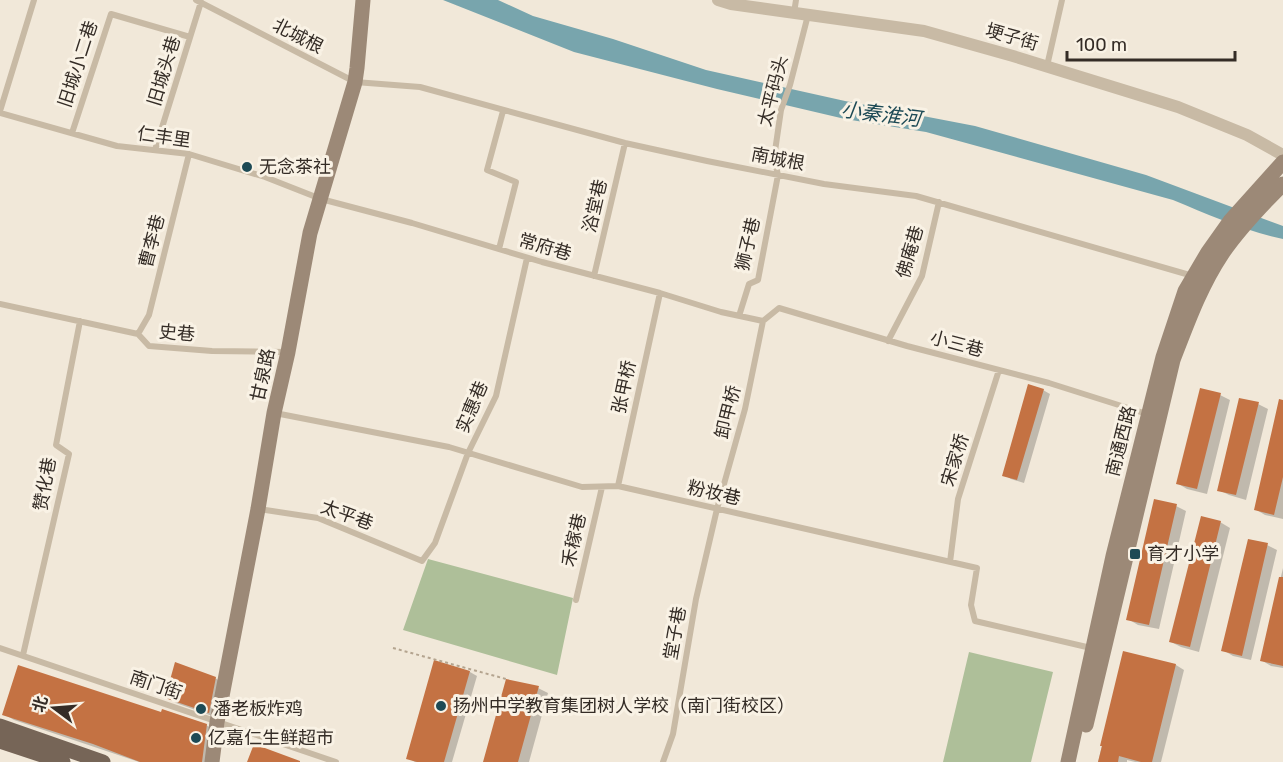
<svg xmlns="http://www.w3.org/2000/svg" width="1283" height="762" viewBox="0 0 1283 762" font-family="Rubik,'Noto Sans SC',sans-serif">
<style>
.green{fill:#aebf99}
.water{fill:#78a5ad}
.shadow{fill:#0003}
.building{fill:#c47243}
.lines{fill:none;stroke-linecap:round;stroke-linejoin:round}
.path{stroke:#b4a48f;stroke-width:2;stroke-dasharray:3 3;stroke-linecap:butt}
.lane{stroke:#c8baa5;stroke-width:6}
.street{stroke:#c8baa5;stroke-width:12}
.secondary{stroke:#9c8977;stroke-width:15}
.primary{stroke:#766557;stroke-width:15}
.poi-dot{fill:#1d4a55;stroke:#f9f2e5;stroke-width:2}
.labels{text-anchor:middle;stroke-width:6;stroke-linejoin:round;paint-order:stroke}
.street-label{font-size:18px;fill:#342c26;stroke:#f9f2e5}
.poi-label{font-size:18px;fill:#342c26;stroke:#f9f2e5;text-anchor:start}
.water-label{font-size:20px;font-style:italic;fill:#1d4a55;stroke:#f9f2e5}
</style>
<rect width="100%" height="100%" fill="#f1e8d9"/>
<path class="green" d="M428,559L573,598L557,675L403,630Z
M969,652L1053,672L1031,762H943Z"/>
<path class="water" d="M443,0H498L533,16L613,39L706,70L845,101L975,126L1146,175L1283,226V239C1245,231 1209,215 1173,200L926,132L845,119L717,89L574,52Z"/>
<path class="shadow" d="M1043,390L1050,394L1024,483L1011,479L1004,475Z
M1220,395L1230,400L1207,494L1187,489L1177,483Z
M1258,404L1268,409L1246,500L1229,495L1219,490Z
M1283,409V519L1265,515L1255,509Z
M1176,506L1186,511L1159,629L1138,625L1128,619Z
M1220,522L1230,528L1199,652L1181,647L1171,642Z
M1267,545L1277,550L1251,660L1233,656L1223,650Z
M1283,568V668L1271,666L1261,660Z
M1124,653L1176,665L1184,670L1161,762H1135L1127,760V762H1098Z
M435,662L470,672L477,676L452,762H415L408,758Z
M215,678L225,684L218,718L176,703L167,698Z
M538,688L548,693L529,762H484Z
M4,714H162L206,725L216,731L212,762H139L14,720Z"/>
<path class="building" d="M1028,384L1044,389L1017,480L1002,476Z
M1200,388L1221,393L1197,489L1176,484Z
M1239,398L1259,402L1236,495L1217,491Z
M1279,399L1283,400V477L1274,515L1254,510Z
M1154,499L1177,504L1149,625L1126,620Z
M1201,516L1221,521L1190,647L1169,642Z
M1248,539L1268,543L1242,656L1221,651Z
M1279,577H1283V666L1260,661Z
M1123,651L1176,664L1152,762H1141L1119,756L1118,762H1098L1102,746H1100Z
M434,660L470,671L444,762H417L406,759Z
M175,662L216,677L209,713L165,698Z
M18,665L161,712L162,709L207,724L202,762H140L93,744L2,715Z
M506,679L539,686L518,762H483Z
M254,744L300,761V762H247Z"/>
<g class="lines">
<path class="path" d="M393,648L506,679"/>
<path class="lane" d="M196,0L355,82L420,87L625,143L707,161L824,184L916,196L1193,276
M794,13L796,0
M1047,66L1062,0
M0,111L34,0
M0,113L117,146L189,154L265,177L321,199L412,223L542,262L660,293L721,312L763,321
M72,133L111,14L190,37
M155,150L201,2
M499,249L516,182L487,170L503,111
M594,276L625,143
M0,304L138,334L149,346L212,351L287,352
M739,316L749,284L758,280L778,175L774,158L781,110L790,85L808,15
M763,321L779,308L907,346L1049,383L1147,414
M138,334L149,315L189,154
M888,341L922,276L939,202
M275,413L449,447L582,487L618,486L977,568L971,605L975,621L1091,648
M618,486L660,293
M259,509L318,518L422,561L435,543L468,453L496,396L527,258
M950,562L958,499L999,370
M576,600L602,487
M0,648L336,762
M23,655L69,454L56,445L80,321
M663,762L673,734L696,599L717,509L745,409L763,321"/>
<path class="street" d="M718,0L731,4L924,31L1013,56L1178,107L1247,135L1283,155"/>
<path class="secondary" d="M1086,725L1173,360C1187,324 1200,287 1222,254C1239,229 1261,206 1283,184
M212,762L217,722L258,509L274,413L288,352L310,233L355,82L357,68L363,0
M1068,762L1113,556L1163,357L1185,291L1208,252L1230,221L1283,162"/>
<path class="primary" d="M0,726L103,762
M0,741L63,762"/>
</g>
<g class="poi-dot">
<circle cx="247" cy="167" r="6"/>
<rect x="1129" y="548" width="12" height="12" rx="3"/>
<circle cx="441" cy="706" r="6"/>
<circle cx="201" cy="709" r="6"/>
<circle cx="196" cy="738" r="6"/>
</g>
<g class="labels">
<g class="street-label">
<text transform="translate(298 36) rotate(27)" y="6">北城根</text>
<text transform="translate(1012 37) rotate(16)" y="6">埂子街</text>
<text transform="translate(78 64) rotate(-72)" y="6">旧城小二巷</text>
<text transform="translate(164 71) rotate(-73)" y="6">旧城头巷</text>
<text transform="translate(773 91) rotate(-76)" y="6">太平码头</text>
<text transform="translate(164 137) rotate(8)" y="6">仁丰里</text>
<text transform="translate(778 159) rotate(11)" y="6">南城根</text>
<text transform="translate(595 206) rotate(-77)" y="6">浴堂巷</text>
<text transform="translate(152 241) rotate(-76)" y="6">曹李巷</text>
<text transform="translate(748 244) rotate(-77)" y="6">狮子巷</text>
<text transform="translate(545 247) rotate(16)" y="6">常府巷</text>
<text transform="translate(910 252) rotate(-74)" y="6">佛庵巷</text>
<text transform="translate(177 333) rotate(5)" y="6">史巷</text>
<text transform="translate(957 344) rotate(15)" y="6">小三巷</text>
<text transform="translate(263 375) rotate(-78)" y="6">甘泉路</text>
<text transform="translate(624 387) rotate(-78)" y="6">张甲桥</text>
<text transform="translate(472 407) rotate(-67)" y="6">实惠巷</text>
<text transform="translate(728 412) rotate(-76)" y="6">卸甲桥</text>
<text transform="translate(1121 441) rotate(-76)" y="6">南通西路</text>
<text transform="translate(955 460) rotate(-73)" y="6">宋家桥</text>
<text transform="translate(45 484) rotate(-80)" y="6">赞化巷</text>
<text transform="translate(714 493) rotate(13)" y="6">粉妆巷</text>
<text transform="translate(347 515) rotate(20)" y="6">太平巷</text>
<text transform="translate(574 540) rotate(-77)" y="6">禾稼巷</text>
<text transform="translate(675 633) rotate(-80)" y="6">堂子巷</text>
<text transform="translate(156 685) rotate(19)" y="6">南门街</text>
</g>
<g class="poi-label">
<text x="259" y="173">无念茶社</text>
<text x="1147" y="560">育才小学</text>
<text x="453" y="712">扬州中学教育集团树人学校（南门街校区）</text>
<text x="213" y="715">潘老板炸鸡</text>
<text x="208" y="744">亿嘉仁生鲜超市</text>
</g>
<g class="water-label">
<text transform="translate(881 114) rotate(7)" y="7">小秦淮河</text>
</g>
</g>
<g transform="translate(54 708) rotate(286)" stroke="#f9f2e5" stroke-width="4.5" paint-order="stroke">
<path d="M0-4.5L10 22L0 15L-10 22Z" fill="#342c26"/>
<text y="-9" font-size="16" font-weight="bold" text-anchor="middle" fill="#342c26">北</text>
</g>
<path d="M1067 51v9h168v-9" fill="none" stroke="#342c26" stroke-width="3"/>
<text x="1076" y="51" font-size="18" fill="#342c26" stroke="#f9f2e5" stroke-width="4.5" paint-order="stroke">100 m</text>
</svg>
